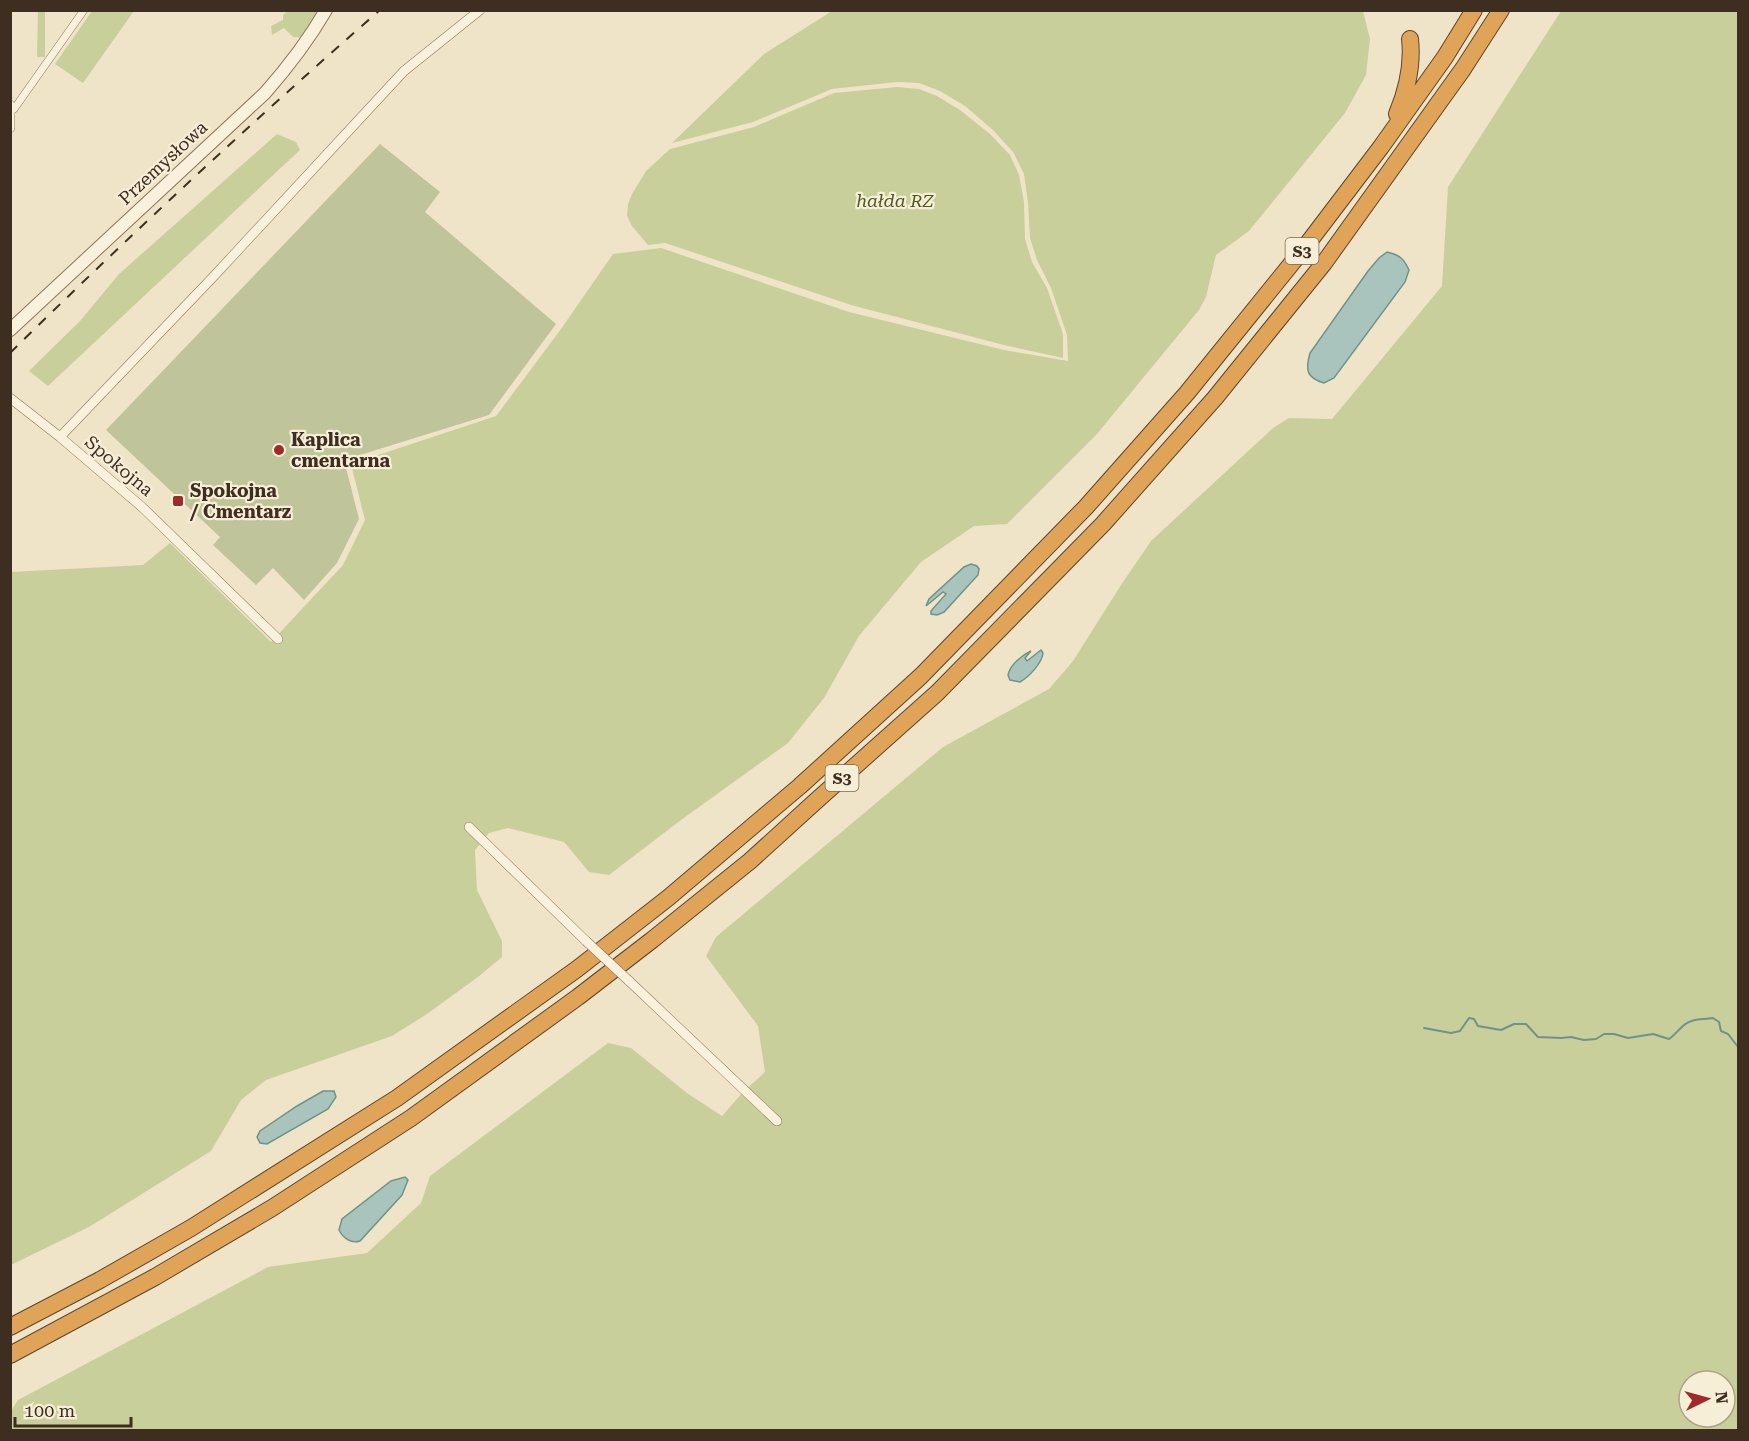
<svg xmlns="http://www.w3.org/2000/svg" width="1749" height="1441" viewBox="0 0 1749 1441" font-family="'Roboto Serif',serif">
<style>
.green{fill:#c9cf9b;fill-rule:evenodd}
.cemetery{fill:#bfc49a}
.water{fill:#a9c4bc;stroke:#6f938a;stroke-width:1.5}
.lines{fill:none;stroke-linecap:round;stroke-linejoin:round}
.stream{stroke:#6f938a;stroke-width:2}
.pedestrian-casing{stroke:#8d765c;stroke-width:8}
.minor-casing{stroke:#8d765c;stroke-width:10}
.tertiary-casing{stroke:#8d765c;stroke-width:14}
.motorway-casing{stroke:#5b4430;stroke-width:18}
.pedestrian{stroke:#faf1dc;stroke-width:7}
.minor{stroke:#faf1dc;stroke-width:9}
.tertiary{stroke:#faf1dc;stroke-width:12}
.motorway{stroke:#e0a458;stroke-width:16}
.rail{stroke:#3d2e20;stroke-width:2;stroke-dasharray:10 10;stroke-linecap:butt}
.minor-bridge-casing{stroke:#8d765c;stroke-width:10;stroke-linecap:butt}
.minor-bridge{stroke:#faf1dc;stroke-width:9}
.poi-dot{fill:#9e2a2b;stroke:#f7eed8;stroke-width:2}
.labels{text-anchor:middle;stroke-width:4.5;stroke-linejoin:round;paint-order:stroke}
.shield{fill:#f7eed8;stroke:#756857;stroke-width:1.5}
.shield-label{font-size:16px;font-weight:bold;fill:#3d2e20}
.street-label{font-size:18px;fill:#3d2e20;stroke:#f7eed8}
.park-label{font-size:18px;font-style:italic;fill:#4d5a26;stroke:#f7eed8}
.poi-label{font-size:18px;font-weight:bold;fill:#3d2e20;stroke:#f7eed8;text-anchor:start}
</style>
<rect width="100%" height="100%" fill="#f0e4c8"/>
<path class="green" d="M38,11H45V57H37Z
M92,11H134L83,83L55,64Z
M288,11L300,12L321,11L305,38L293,37L284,28L272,35L271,26L283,20V15Z
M832,11H1363L1370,39L1366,75L1345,113L1249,231L1216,255L1206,297L1199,310L1097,434L1007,524L974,526L921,562L859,636L824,698L788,743L681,820L609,875L589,872L564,842L508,828L489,833L475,850L477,890L502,941V957L478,977L427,1014L392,1036L266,1080L241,1100L211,1151L89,1227L11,1265V572L143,565L170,543L271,642L343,565L365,520L351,464L496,416L561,329L613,254L661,248L849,312L1004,350L1068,361L1067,335L1051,288L1037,260L1030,238L1028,203L1024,174L1013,152L993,130L965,106L940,91L919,83L897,82L832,89L753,122L672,143L764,54Z
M1561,11H1738V1430H11V1411L18,1400L268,1267L367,1253L421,1203L430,1176L608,1043L631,1048L687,1093L722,1116L743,1092L765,1072L758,1026L706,956L716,937L943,747L1049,689L1073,661L1121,585L1151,541L1273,428L1289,418L1332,419L1442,286L1448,187ZM1689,1381H1725V1417H1689Z
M897,87L919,89L937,96L960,110L990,134L1010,155L1019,175L1024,202L1025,239L1032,262L1047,288L1063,334V358L1004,345L851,305L665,243L648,245L632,226L627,216L628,204L632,194L646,171L670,149L754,127L834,93Z
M277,134L296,142L300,150L48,386L29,371L80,321L119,274Z"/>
<path class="cemetery" d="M380,144L440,192L425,212L556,324L489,415L344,460L359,519L337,563L304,600L273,568L256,585L213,545L220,537L106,430Z"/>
<path class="water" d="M1387,252C1400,255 1404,259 1409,270L1405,282L1334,378L1324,383C1307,378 1305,371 1310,353L1368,271L1379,258Z
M971,564L977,566L979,569L978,575L944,612L937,615L931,614V611L946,594L943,592L926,606L929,599L964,567Z
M1041,650L1043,653C1042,663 1029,677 1020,682L1010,680L1008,675C1010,665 1022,655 1031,651L1025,658L1027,661Z
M323,1091H334L336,1097L328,1109L267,1144L260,1143L257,1137L260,1131L297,1106Z
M405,1177L408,1180L402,1195L360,1241C351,1244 343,1238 339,1230L342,1219L391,1181Z"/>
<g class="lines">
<path class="stream" d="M1424,1028L1451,1033L1460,1031L1469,1018L1474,1019L1478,1026L1501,1030L1514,1024H1526L1538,1037L1561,1038L1571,1037L1584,1040L1596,1039L1604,1034H1614L1628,1038L1653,1034L1669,1039C1675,1035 1678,1030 1684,1025C1692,1018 1703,1020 1713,1018L1719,1022L1721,1031L1728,1034L1738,1047"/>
<defs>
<path id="pedestrian" d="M11,110L14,109L84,10"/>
<path id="minor" d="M10,105V128
M10,398L60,437L142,507L278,639
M60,437L214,276L404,71L480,10
M469,827L586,941
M628,980L777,1121"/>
<path id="tertiary" d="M10,330L265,93C288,67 308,41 326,10"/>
<path id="motorway" d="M1397,114C1407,90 1413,65 1410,39
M10,1327L100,1280L191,1228L397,1098L577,969L668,898L800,786L921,676L1086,507L1187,393L1305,247L1381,147L1445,57L1474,10
M10,1355L155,1277L272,1208L411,1118L578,997L652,940L750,861L816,801L937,693L1103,524L1215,398L1324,263L1463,69L1501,10"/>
</defs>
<use href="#pedestrian" class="pedestrian-casing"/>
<use href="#minor" class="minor-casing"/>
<use href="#tertiary" class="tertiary-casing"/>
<use href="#motorway" class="motorway-casing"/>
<use href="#pedestrian" class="pedestrian"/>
<use href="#minor" class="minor"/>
<use href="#tertiary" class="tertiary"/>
<use href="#motorway" class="motorway"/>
<path class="rail" d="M10,353C130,235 253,121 380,10"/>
<defs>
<path id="minor-bridge" d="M586,941L628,980"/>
</defs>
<use href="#minor-bridge" class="minor-bridge-casing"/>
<use href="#minor-bridge" class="minor-bridge"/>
</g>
<g class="poi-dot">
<circle cx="279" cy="450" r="6"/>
<rect x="172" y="495" width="12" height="12" rx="3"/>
</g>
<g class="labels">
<g class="shield">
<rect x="1285.5" y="238" width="33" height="26" rx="4.5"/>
<rect x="825.5" y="765" width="33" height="26" rx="4.5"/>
</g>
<g class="shield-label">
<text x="1302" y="257">S3</text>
<text x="842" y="784">S3</text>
</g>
<g class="street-label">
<text transform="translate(163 163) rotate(-43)" y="6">Przemysłowa</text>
<text transform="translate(119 466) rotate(40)" y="6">Spokojna</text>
</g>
<g class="park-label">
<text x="895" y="207">hałda RZ</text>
</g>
<g class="poi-label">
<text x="291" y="446">Kaplica<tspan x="291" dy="21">cmentarna</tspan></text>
<text x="190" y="497">Spokojna<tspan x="190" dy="21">/ Cmentarz</tspan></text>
</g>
</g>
<rect width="1749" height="1441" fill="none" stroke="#3d2e20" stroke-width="24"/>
<g transform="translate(1707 1399) rotate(85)"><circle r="28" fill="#f7eed8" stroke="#ada18e" stroke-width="1.5"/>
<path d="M0-4.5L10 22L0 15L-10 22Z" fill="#9e2a2b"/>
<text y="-9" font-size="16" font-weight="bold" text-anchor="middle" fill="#3d2e20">N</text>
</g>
<path d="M15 1417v9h116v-9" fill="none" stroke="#3d2e20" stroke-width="3"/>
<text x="24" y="1417" font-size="18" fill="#3d2e20" stroke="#f7eed8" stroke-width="4.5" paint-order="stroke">100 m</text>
</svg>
